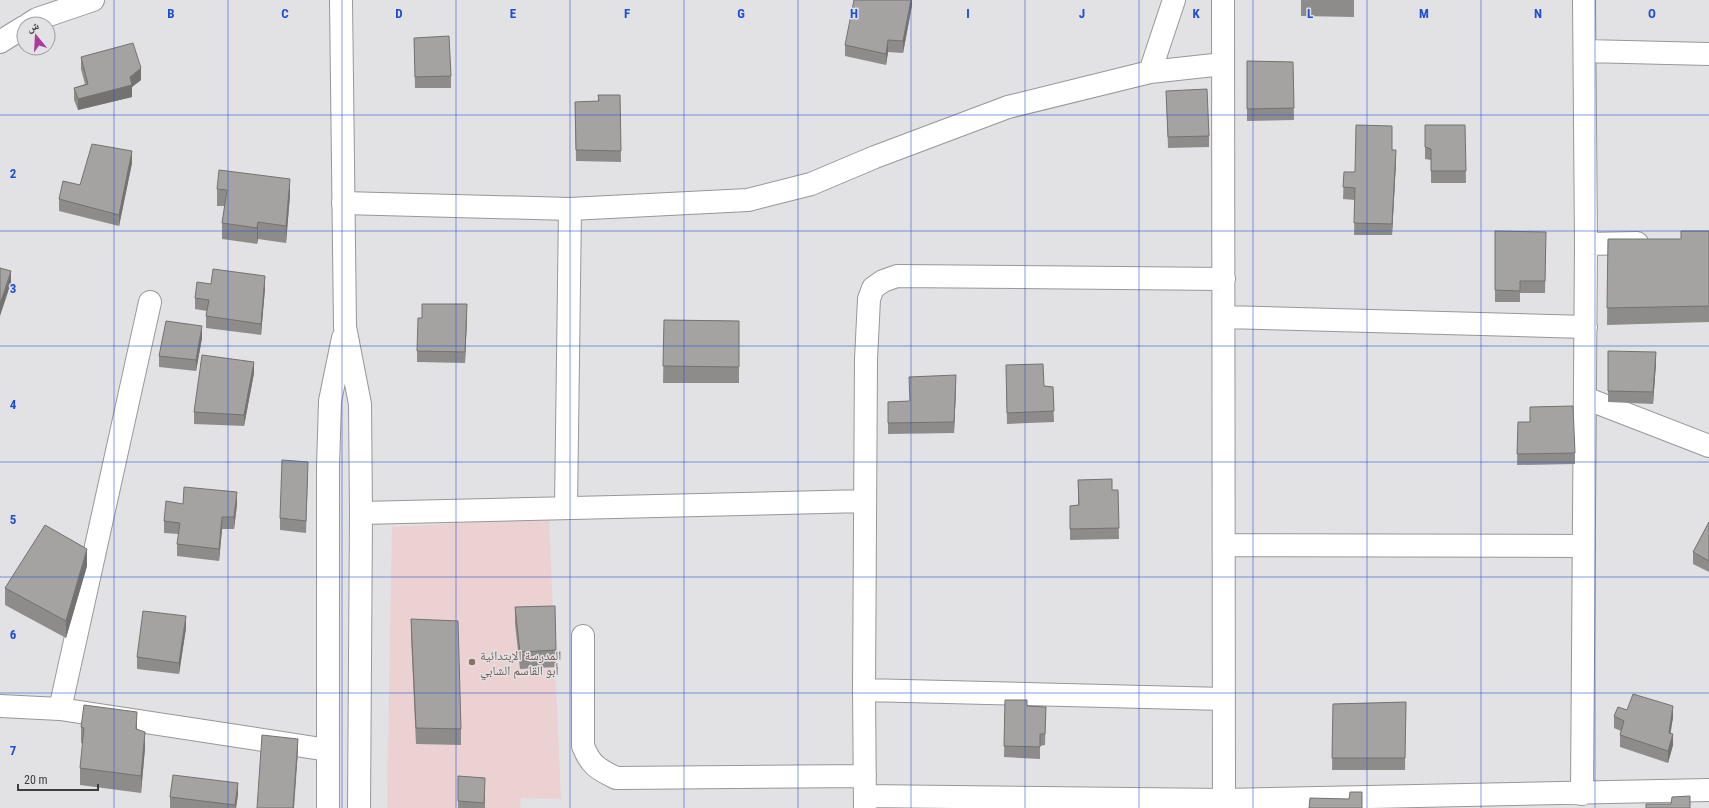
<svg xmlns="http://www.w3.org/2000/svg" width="1709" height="808" viewBox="0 0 1709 808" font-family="'Roboto Condensed','Noto Naskh Arabic',sans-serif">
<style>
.education{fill:#ebd1d2}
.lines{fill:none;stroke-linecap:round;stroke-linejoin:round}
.street-casing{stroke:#979799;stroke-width:24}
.secondary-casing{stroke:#979799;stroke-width:24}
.street{stroke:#fff;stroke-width:22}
.secondary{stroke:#fff;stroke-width:22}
.wall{fill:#8e8c8b}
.shaded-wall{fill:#747271}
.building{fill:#a5a3a2;stroke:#747271}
.grid{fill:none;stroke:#1d4ed8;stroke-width:1;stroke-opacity:0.55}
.education-dot{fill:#8d6e63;stroke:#e2e1e4;stroke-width:1.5}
.labels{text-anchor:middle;stroke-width:3;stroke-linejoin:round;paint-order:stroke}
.education-label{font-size:13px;fill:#785e54;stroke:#e2e1e4;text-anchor:start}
.grid-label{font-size:13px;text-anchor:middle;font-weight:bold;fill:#1d4ed8;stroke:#e2e1e4;stroke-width:3;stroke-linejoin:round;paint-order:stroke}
</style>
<rect width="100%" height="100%" fill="#e2e1e4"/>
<path class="education" d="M549,518L561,799L521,798L520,808H387L392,527Z"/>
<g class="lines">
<defs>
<path id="street" d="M1223,0L1224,808
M29,24L37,19L93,0
M0,42L24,27
M1585,51L1709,54
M1150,72L1174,0
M343,203L570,209L748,200L811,184L875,157L1008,107L1150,72L1223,64
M1586,244L1637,243
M1224,317L1586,327
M1585,398L1709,446
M566,508L570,209
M361,513L865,501
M1224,545L1584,546
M583,636V746C591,766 598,769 616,778L865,776
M864,690L1224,699
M0,706L60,709L328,750
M60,709L150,302
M1582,794L1586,244L1584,0
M865,796L1224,800L1709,790
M865,808L864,690L866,359L869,299L873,288L883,281L897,276L1224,279"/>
<path id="secondary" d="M341,0L345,327L360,404L361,513L359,808
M328,808V467L330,401L343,338"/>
</defs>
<use href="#street" class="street-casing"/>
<use href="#secondary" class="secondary-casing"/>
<use href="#street" class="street"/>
<use href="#secondary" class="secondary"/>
</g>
<path class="wall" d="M912,0V5L903,53L888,52L886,65L845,56V45Z
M1301,0H1354V17L1301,16Z
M414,38L451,76V88H415Z
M81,57L141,80L132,87V97L78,110L74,100V88L85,84L81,69Z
M1247,61L1293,62L1294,120L1247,121Z
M1166,91L1209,136V147L1168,148Z
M598,95H620L621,162L576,161L575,102L598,101Z
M1425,125H1465L1466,183H1431V160L1425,159Z
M1392,150L1396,161L1392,235H1354L1355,200L1343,199L1344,172H1355Z
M132,163L119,226L59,211V199L80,185Z
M217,189L290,195L286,243L258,239L257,244L222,239V223L225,206H217Z
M1495,231L1546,243L1545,293H1520V302H1495Z
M1709,231V322L1607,325L1608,239H1681Z
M265,288L261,335L206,328V316L207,311L195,309V298Z
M467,316L465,363L417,362V351Z
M664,320L739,321V383H663Z
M202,338L196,371L159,367V356Z
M1608,351L1656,363L1653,404L1608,402Z
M1006,365L1044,386L1053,387L1054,422L1007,424Z
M254,373L244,426L194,424V412Z
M909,377L956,387L954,433L888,434V402L910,401Z
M1518,422H1530L1575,453V464L1517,465Z
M308,474L306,533L280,530V518Z
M1078,480L1112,490H1118L1119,539L1070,540V506L1078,505Z
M183,504H237L234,529H222L219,561L177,556V544L179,534L164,533V521Z
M1709,522V572L1693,564V552Z
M87,566L66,638L5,605V588Z
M515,607L556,650V667L520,669L515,624Z
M411,619L461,729V745L416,744L411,636Z
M186,628L179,674L137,669V657Z
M1005,700L1027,706L1046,707L1045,745L1040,746V759L1004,757Z
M1406,702L1405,770H1332L1333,704Z
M1627,710L1673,717L1670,733L1673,745L1668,763L1620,747V735L1621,731L1614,728V716Z
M81,727L137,729L145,748L141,793L80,785V768L83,744L81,743Z
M458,776L485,795V808H458Z
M238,794L236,808H170V797Z"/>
<path class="shaded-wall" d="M911,0H912V5L903,53V41Z
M888,40V52L886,65V54Z
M141,68V80L132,87V97L78,110V99L130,77Z
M1396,150V161L1392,235V224Z
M132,151V163L119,226V215Z
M290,179V195L286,243V226Z
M258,222V239L257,244V228Z
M11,271V283L0,316V304Z
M265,276V288L261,335V324Z
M467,304V316L465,363V352Z
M202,326V338L196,371V360Z
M1656,352V363L1653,404V392Z
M254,362V373L244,426V415Z
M956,375V387L954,433V422Z
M237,492V504L234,529V517Z
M222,517V529L219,561V549Z
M87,549V566L66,638V621Z
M186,616V628L179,674V663Z
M1673,706V717L1669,744V733Z
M137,712V729L136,746V729Z
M145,732V748L141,793V776Z
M1673,734V745L1668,763V751Z
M298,739V751L294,808H293Z
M238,783V794L236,808H235Z"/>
<path class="building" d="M854,0H911L903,41L888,40L886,54L845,45Z
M449,36L451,76L415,77L414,38Z
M133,43L141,68L130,77L132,85L78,99L74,88L88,84L81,57Z
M1247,61L1293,62L1294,108L1247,109Z
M1207,89L1209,136L1168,137L1166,91Z
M598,95H620L621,151L576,150L575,102L599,101Z
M1356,125L1392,126V150H1396L1392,224L1354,223L1355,188L1343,187L1344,172H1355Z
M1425,125H1465L1466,171H1431V149L1425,147Z
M92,144L132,151L119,215L59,199L63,181L80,185Z
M219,170L290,179L286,226L258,222L257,228L222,223L227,190L217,189Z
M1495,231L1546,232L1545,281H1520V291L1495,290Z
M1681,231H1709V306L1607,308L1608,239H1681Z
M0,268L11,271L0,304Z
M213,269L265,276L261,324L206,316L209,300L195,298L197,282L211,284Z
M422,304H467L465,352L417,351L418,318H422Z
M664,320L739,321V367L663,366Z
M166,321L202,326L196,360L159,356Z
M1608,351L1656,352L1653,392L1608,391Z
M202,355L254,362L244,415L194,412Z
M1043,364L1044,386L1053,387L1054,411L1007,413L1006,365Z
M956,375L954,422L888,423V402L910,401L909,377Z
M1573,406L1575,453L1517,454L1518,422H1530V407Z
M282,460L308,462L306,521L280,518Z
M1112,479V490H1118L1119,528L1070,529V506L1079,505L1078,480Z
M184,487L237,492L234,517H222L219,549L177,544L180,523L164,521L166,501L183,504Z
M1709,522V561L1693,552Z
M45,525L87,549L66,621L5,588Z
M555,606L556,650L520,652L515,607Z
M143,611L186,616L179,663L137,657Z
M411,619L458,621L461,729L416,728Z
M1633,694L1673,706L1669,733L1673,734L1668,751L1620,735L1624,721L1614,716L1618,707L1627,710Z
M1005,700H1027V706L1046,707L1045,734H1040V747L1004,746Z
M1406,702L1405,758H1332L1333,704Z
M84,705L137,712L136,729L145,732L141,776L80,768L84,728L81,727Z
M262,735L298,739L293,808H257Z
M173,775L238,783L235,805L170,797Z
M458,776L485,778L484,803L458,801Z
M1350,792H1362V808H1309L1310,798L1349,799Z
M1690,796V808H1646V804H1671L1672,797Z"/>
<path class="grid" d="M114,0V808M228,0V808M342,0V808M456,0V808M570,0V808M684,0V808M798,0V808M911,0V808M1025,0V808M1139,0V808M1253,0V808M1367,0V808M1481,0V808M1595,0V808M0,115H1709M0,231H1709M0,346H1709M0,462H1709M0,577H1709M0,693H1709"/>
<circle class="education-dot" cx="472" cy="662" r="4"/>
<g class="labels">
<g class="education-label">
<text x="480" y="660">المدرسة الإبتدائية<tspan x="480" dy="15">أبو القاسم الشابي</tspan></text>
</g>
</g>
<g class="grid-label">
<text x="171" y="18">B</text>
<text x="285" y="18">C</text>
<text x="399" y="18">D</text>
<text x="513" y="18">E</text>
<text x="627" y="18">F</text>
<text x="741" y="18">G</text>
<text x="854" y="18">H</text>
<text x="968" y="18">I</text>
<text x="1082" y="18">J</text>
<text x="1196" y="18">K</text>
<text x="1310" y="18">L</text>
<text x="1424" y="18">M</text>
<text x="1538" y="18">N</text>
<text x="1652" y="18">O</text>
<text x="13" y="178">2</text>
<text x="13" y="293">3</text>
<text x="13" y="409">4</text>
<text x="13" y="524">5</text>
<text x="13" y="639">6</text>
<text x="13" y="755">7</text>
</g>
<g transform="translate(36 36) rotate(342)"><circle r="19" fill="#e2e1e4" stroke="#a09fa2"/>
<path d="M0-3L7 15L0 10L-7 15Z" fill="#a83c9c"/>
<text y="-6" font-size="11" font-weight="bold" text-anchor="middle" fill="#3d3d3e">ش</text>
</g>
<path d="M18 784v6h80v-6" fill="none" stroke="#3d3d3e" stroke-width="2"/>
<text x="24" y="784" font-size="12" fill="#3d3d3e" stroke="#e2e1e4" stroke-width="3" paint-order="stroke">20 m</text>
</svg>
